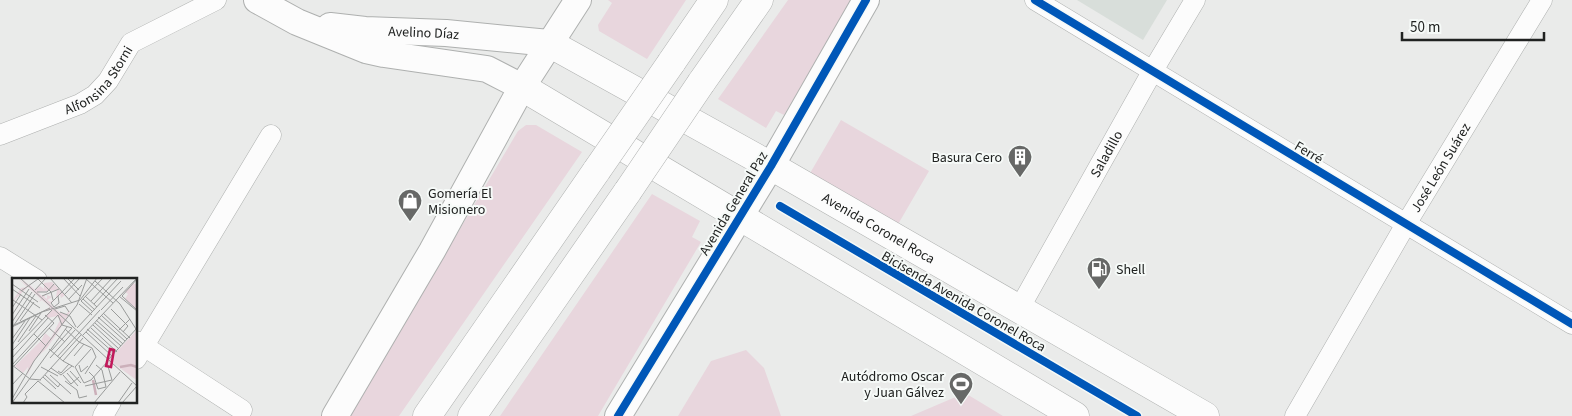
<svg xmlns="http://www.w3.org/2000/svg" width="1572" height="416" viewBox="0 0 1572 416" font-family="'Source Sans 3',sans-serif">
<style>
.built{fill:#d8deda}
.green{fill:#e8d6dd}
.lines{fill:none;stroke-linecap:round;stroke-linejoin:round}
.minor-casing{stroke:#aeb0af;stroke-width:21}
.tertiary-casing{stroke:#aeb0af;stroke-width:28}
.secondary-casing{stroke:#aeb0af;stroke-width:29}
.motorway-casing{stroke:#aeb0af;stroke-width:29}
.minor{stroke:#fcfcfc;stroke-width:20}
.tertiary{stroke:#fcfcfc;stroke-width:26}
.secondary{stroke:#fcfcfc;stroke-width:28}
.motorway{stroke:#fcfcfc;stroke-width:28}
.motorway-bridge-casing{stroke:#aeb0af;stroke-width:29;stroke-linecap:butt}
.motorway-bridge{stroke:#fcfcfc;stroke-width:28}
.cycleway-casing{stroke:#f6faf8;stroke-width:11}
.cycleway{stroke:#0057b8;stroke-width:8}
.labels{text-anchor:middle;stroke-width:4;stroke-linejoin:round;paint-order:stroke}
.street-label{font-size:14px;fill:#202221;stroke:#f6faf8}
.poi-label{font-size:14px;fill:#202221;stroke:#f6faf8;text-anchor:end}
.inset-river{fill:none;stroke:#ccb0ba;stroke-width:2.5}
.inset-road{fill:none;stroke:#999b9a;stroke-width:1}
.view{fill:#c2185b;fill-opacity:0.15;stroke:#c2185b;stroke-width:2.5}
.inset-edge{fill:none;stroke:#202221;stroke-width:2.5}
</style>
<rect width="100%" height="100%" fill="#eaebea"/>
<path class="built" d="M1077,0H1167L1143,40Z"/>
<path class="green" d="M608,0H686L647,59L599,31L598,25L612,3Z
M788,0H852L784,115L776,111L766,128L718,99Z
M841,120L929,171L897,226L809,175Z
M526,125H536L582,152L399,416H349L518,131Z
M652,194L700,221L692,237L701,242L598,416H500Z
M746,350L764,368L781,416H678L711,361Z
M965,393L1003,416H911Z"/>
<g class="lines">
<defs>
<g id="minor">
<path d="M1035,0L1572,324"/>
<path id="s1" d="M0,135L80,104L95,95L108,81L131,43L216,0"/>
<path d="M0,257L37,280"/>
<path id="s2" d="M1019,309L1152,72L1195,0"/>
<path d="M136,341L242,410"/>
<path d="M136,359L271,135"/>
<path d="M103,416L111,402"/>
<path id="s3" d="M1295,416L1406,224L1542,0"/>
</g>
<g id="tertiary">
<path d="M257,0L297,22L366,50L384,54L487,69L522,87"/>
<path id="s4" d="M330,26L365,30L446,33L549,43"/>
<path d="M335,416L432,251L522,87L578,0"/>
<path d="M618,416L771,166L866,0"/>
</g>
<g id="secondary">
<path id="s5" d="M549,43L771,166L1205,416"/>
<path d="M522,87L1075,416"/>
</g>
<path id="motorway" d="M671,63L714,0
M701,83L759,0
M427,416L597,170
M472,416L628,191"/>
</defs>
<use href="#minor" class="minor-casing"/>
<use href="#tertiary" class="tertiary-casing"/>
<use href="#secondary" class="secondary-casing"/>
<use href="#motorway" class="motorway-casing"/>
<use href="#minor" class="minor"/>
<use href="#tertiary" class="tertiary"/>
<use href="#secondary" class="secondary"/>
<use href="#motorway" class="motorway"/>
<defs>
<path id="motorway-bridge" d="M597,170L671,63
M628,191L701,83"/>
</defs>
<use href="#motorway-bridge" class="motorway-bridge-casing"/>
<use href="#motorway-bridge" class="motorway-bridge"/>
<defs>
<path id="cycleway" d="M1035,0L1572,324
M780,206L1137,416
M618,416L771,166L866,0"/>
</defs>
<use href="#cycleway" class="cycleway-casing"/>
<use href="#cycleway" class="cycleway"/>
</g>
<defs>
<symbol id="building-pin" viewBox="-11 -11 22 30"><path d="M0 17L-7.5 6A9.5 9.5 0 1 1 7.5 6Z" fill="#676867" stroke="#f6faf8"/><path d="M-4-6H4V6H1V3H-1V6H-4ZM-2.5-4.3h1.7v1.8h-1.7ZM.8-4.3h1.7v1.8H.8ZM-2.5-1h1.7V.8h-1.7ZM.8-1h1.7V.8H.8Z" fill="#fff"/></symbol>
<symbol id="shop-pin" viewBox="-11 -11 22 30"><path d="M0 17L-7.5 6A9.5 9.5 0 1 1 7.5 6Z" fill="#676867" stroke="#f6faf8"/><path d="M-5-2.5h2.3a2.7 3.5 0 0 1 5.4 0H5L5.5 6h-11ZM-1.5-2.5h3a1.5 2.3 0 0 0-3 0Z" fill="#fff"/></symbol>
<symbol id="fuel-pin" viewBox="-11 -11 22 30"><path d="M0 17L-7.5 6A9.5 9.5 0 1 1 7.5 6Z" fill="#676867" stroke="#f6faf8"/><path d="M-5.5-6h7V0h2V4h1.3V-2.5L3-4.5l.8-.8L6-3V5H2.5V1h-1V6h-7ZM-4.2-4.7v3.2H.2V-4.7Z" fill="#fff"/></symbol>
<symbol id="stadium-pin" viewBox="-11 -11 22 30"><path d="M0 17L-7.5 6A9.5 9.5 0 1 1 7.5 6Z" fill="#676867" stroke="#f6faf8"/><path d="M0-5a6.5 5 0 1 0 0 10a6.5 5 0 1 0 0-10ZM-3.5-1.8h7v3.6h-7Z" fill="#fff"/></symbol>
</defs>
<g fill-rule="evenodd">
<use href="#building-pin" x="1006" y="143" width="28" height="38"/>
<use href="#shop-pin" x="396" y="187" width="28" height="38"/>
<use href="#fuel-pin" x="1085" y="255" width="28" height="38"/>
<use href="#stadium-pin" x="947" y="370" width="28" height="38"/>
</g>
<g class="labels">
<g class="street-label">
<text dy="5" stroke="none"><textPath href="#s4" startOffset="94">Avelino Díaz</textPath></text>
<text dy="5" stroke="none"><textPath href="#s1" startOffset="116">Alfonsina Storni</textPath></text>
<text transform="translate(1309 152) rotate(31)" y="5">Ferré</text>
<text dy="5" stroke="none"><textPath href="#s2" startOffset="178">Saladillo</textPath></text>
<text dy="5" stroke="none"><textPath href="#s3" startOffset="288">José León Suárez</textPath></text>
<text transform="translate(733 203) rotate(-59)" y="5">Avenida General Paz</text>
<text dy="5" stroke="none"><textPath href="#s5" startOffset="378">Avenida Coronel Roca</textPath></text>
<text transform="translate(964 301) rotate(30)" y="5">Bicisenda Avenida Coronel Roca</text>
</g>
<g class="poi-label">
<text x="1002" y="162">Basura Cero</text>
<text x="428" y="198" text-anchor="start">Gomería El<tspan x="428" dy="16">Misionero</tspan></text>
<text x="1116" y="274" text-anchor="start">Shell</text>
<text x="944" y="381">Autódromo Oscar<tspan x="944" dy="16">y Juan Gálvez</tspan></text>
</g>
</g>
<g transform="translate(12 278)">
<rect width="125" height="125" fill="#eaebea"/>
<path d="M6,0L16,8L9,0L17,7L23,3L18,7L23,12L28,8L32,11V5L40,4L53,17L49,20L48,16L44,20L45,12L26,14L30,18L35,15L32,19L35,21V17L40,19L35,22L38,24L42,21L38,26L47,34L54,36L59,32L54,41L49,37L54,42L35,70L23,81L18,92L15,97L16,89L11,95L3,88L29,63L33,55L39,60L48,42L45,38L36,40L33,38L40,32L31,33L38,29L30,22L27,24L29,21L16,9L0,24L9,10L15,9ZM121,5L125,7V32L113,21L116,16L113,14ZM125,52V100L123,101L97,82Z" fill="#e8d6dd"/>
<path class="inset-river" d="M108,89L119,87L125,89M81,102L84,117"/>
<path class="inset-road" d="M8,0L125,108M38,0L60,25M51,0L68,18M55,0L67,12M26,1L39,14L41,22M74,1L101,25M125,1L110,18L125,32M83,3L108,26L124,51M0,6L26,24M0,11L28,30M23,12L34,0M9,13L26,1M25,14H35L42,6M53,16L68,0M30,18L47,11M46,18L47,25L42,29L39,25L50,14L63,0M73,18L85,29M107,18L125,33M57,21L70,7M71,21L83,32M1,22L30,42M69,23L81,34M69,23L91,0M79,23L100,0M67,26L80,37M82,26L106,0M0,30L9,16M43,31L53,28L57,34M99,31L116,48L111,54M89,32L111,9M48,34L58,38L64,49M91,35L118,60M0,37L17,11M46,37L50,47L60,50M89,37L115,61M86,39L113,63M84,42L111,66M8,43L22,24M0,44L20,14M83,45L109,68M2,47L23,16M81,47L107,71M0,48L38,30M0,49L30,34L68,22L85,0M37,50L53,64M65,50L109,3M79,50L105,74M53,51L67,64L80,70L84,79M75,51L102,75M107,52L118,41M17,53L29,35M74,54L100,78M22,56L34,68M71,57L125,0M0,61L13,43M6,64L24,38M0,67L18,40M37,71L51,83M0,73L40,32M39,73L60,50M62,78L72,66M45,79L88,32M0,80L36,40M38,80L63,52M96,82L125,50M95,85L100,102M0,87L46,37M0,87L18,101L29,102M67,87L69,94L76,88M2,88L42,45L33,37M29,89L46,98M62,89L51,83L71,60M63,89L79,71M63,89L72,105M39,90L49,97L60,88M46,93L49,95L57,86M58,93L69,105M77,94L82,99L86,111L94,109L90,92L84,87M55,95L66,108M73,96L84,79M33,97L46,109L48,106M38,97L59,116M51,97L59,106L67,99M31,99L44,111M28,102L69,57M53,103L65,112L67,120L75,118M72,105L79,102L96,83M0,107L11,95M73,108L100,102M0,121L22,83L65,27L75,0M0,125L55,49M11,125L15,119L13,116L26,103L53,125M82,125L108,94M106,125L120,105M110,125L125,108"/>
<path class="view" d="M98,71L102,72L99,89L94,88Z"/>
<rect width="125" height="125" class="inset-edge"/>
</g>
<path d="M1402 32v8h142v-8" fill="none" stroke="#202221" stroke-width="2.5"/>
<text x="1410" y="32" font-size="15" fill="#202221" stroke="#f6faf8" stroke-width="4" paint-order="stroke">50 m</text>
</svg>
